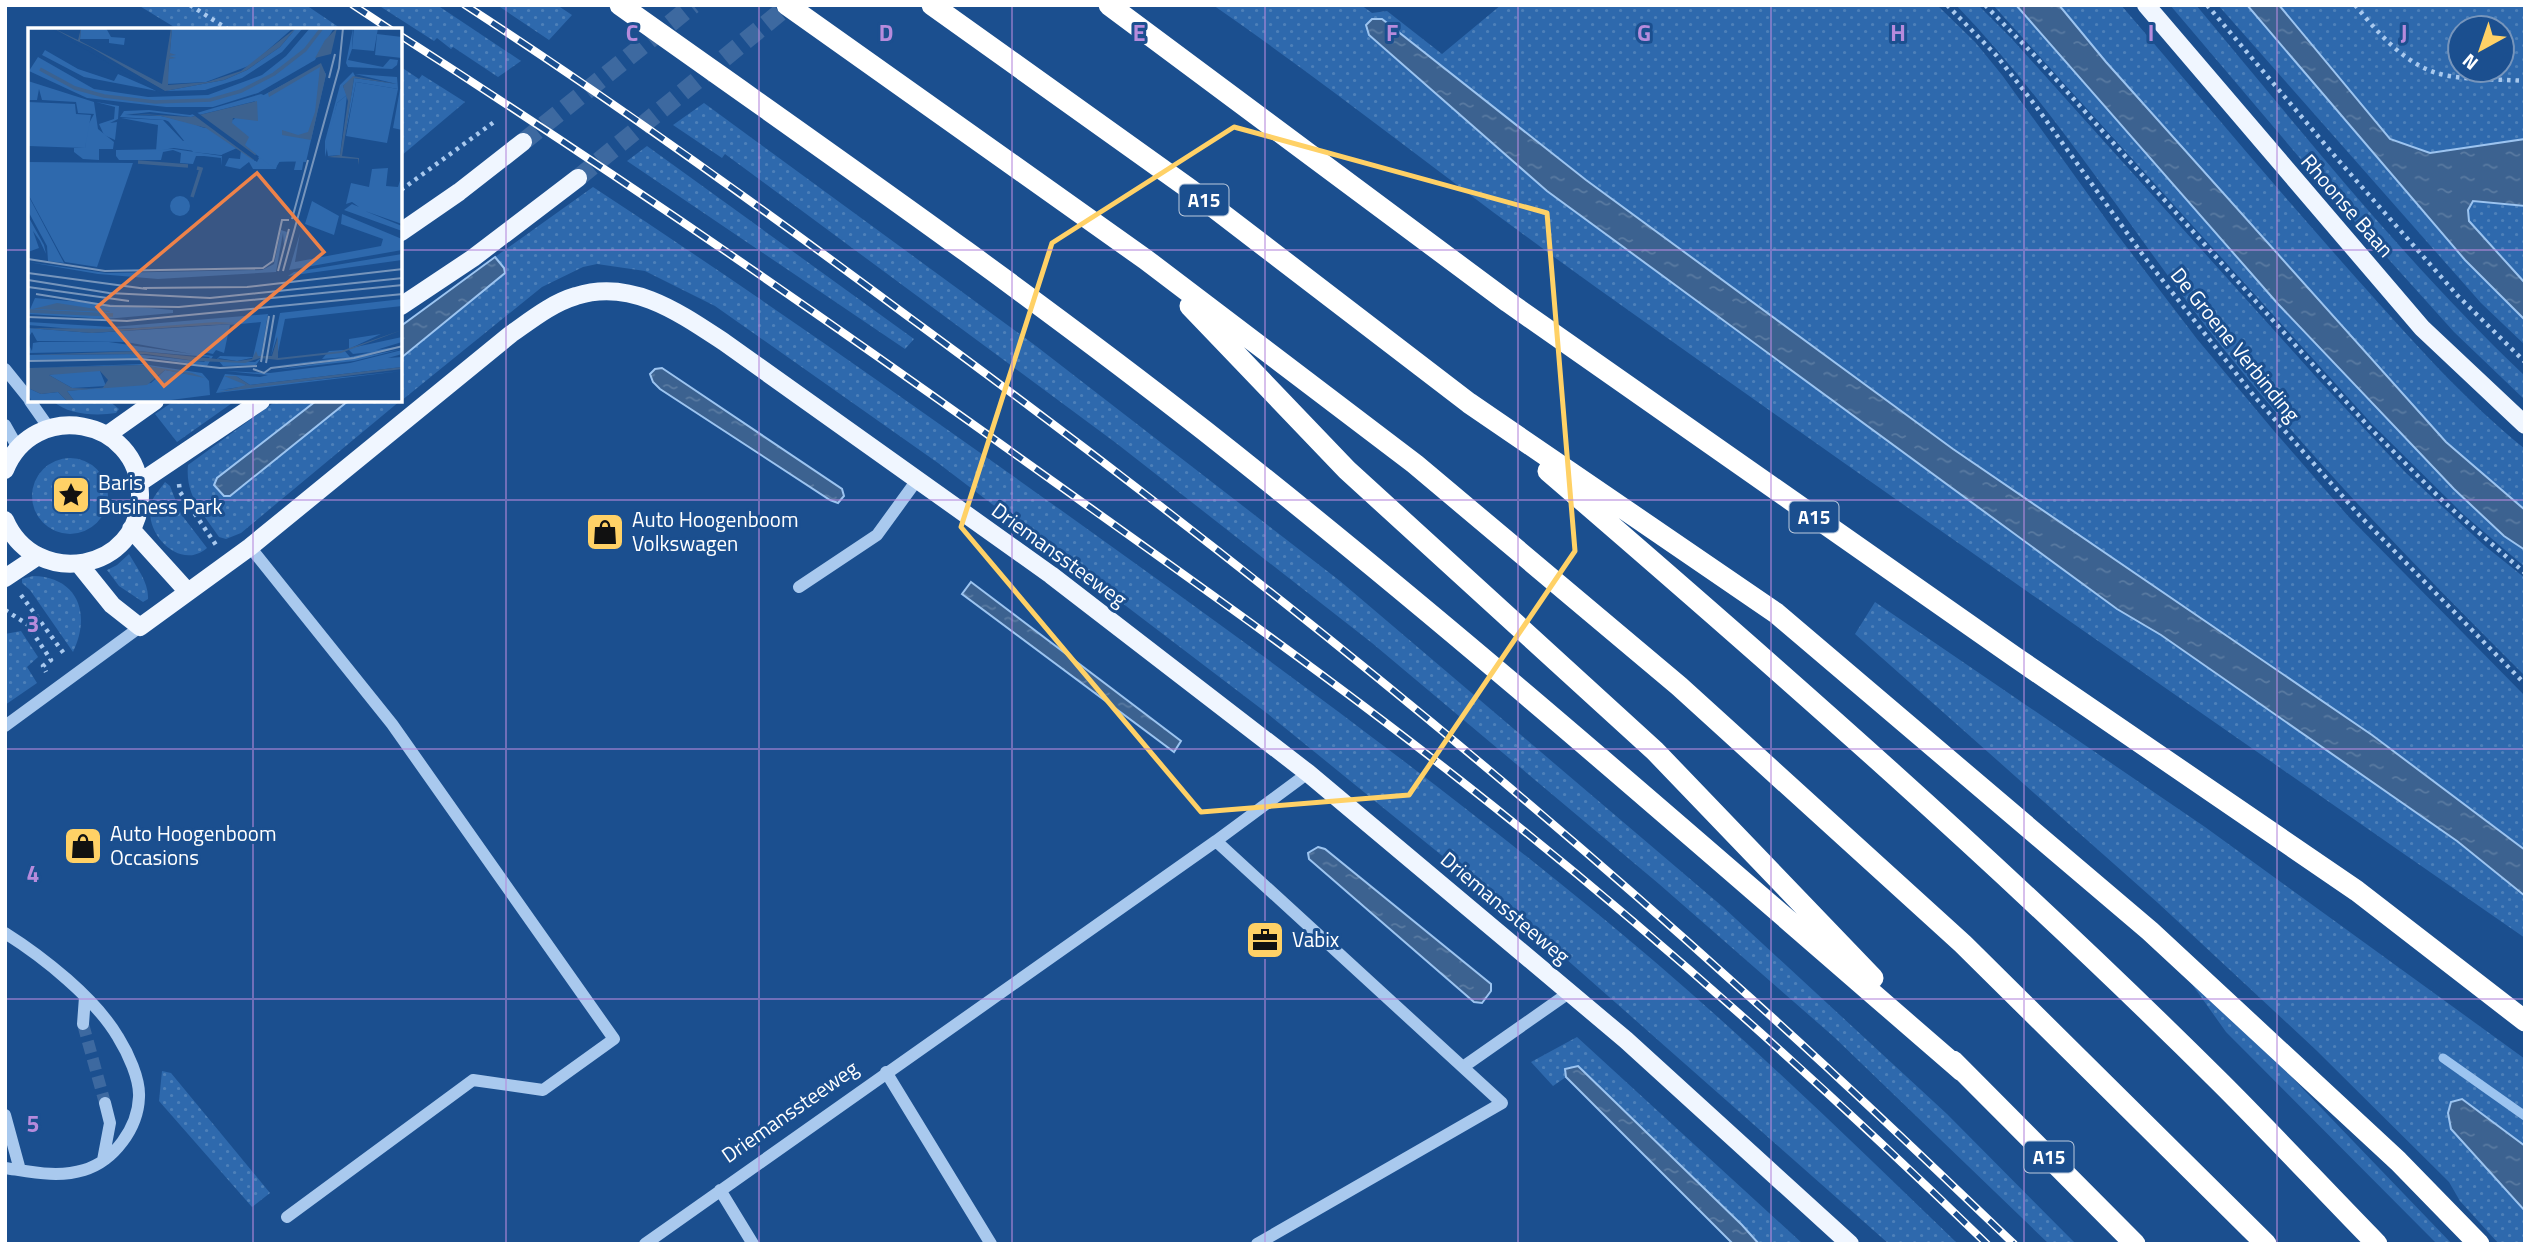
<svg xmlns="http://www.w3.org/2000/svg" width="2530" height="1249" viewBox="0 0 2530 1249" font-family="'Titillium Web',sans-serif">
<style>
.grass{fill:url(#grass-dots);fill-rule:evenodd}
.water{fill:url(#water-ripples);stroke:#9cc4f0;stroke-width:2}
.lines{fill:none;stroke-linecap:round;stroke-linejoin:round}
.stream{stroke:#9cc4f0;stroke-width:9}
.minor-tunnel{stroke:#3d69a0;stroke-width:12;stroke-dasharray:12 6;stroke-linecap:butt}
.major-tunnel{stroke:#3d69a0;stroke-width:18;stroke-dasharray:18 9;stroke-linecap:butt}
.path{stroke:#a9c9ee;stroke-width:4.5;stroke-dasharray:3.5 5;stroke-linecap:butt}
.minor{stroke:#a9c9ee;stroke-width:12}
.major{stroke:#f0f6ff;stroke-width:18}
.highway{stroke:#fff;stroke-width:21}
.rail-casing{stroke:#fff;stroke-width:8}
.rail{stroke:#1b4f8f;stroke-width:5;stroke-dasharray:16;stroke-linecap:butt}
.marked{fill:none;stroke:#ffd166;stroke-width:5;stroke-linejoin:round}
.grid{fill:none;stroke:#b68bdc;stroke-width:2;stroke-opacity:0.55}
.labels{text-anchor:middle;stroke-width:6;stroke-linejoin:round;paint-order:stroke}
.shield{fill:#1b4f8f;stroke:#bbcadd;stroke-width:2}
.shield-label{font-size:19px;font-weight:bold;fill:#fff}
.street-label{font-size:21px;fill:#fff;stroke:#1b4f8f}
.poi-label{font-size:21px;fill:#fff;stroke:#1b4f8f;text-anchor:start}
.inset-river{fill:none;stroke:#3c6290;stroke-width:3.5}
.inset-road{fill:none;stroke:#7695bc;stroke-width:2}
.view{fill:#ee8249;fill-opacity:0.15;stroke:#ee8249;stroke-width:3.5}
.inset-edge{fill:none;stroke:#fff;stroke-width:3.5}
.grid-label{font-size:23px;text-anchor:middle;font-weight:bold;fill:#b68bdc;stroke:#1b4f8f;stroke-width:6;stroke-linejoin:round;paint-order:stroke}
</style>
<defs>
<pattern id="grass-dots" width="8" height="8" patternUnits="userSpaceOnUse" patternTransform="scale(1.75)"><rect width="8" height="8" fill="#2e69ad"/><path d="M2 2h.1M6 6h.1" fill="none" stroke="#4d80b9" stroke-width="1.8" stroke-linecap="round"/></pattern>
<pattern id="water-ripples" width="26" height="14" patternUnits="userSpaceOnUse" patternTransform="scale(1.75)"><rect width="26" height="14" fill="#3c6290"/><path d="M2 4q2-2 4 0t4 0M15 11q2-2 4 0t4 0" fill="none" stroke="#597aa1"/></pattern>
</defs>
<rect width="100%" height="100%" fill="#1b4f8f"/>
<path class="grass" d="M138,5H306L343,30H179Z
M378,5H437L521,61L498,77L453,47L451,49L437,38L434,41Z
M505,5H557L572,15L549,40L500,7Z
M1213,5H1361L1372,13L1387,11L1442,54L1501,5H1937L1975,42L2002,75L2113,229L2197,339L2274,431L2348,516L2525,696V850L2372,735L1953,449L1586,180L1382,19L1547,191L2117,609L2161,635L2457,841L2525,896V938C2215,723 1905,507 1597,288C1468,196 1344,96 1213,5Z
M1956,5H1978L2012,39L2317,378L2405,472L2485,546L2525,578V676C2421,572 2318,467 2226,352C2135,238 2058,111 1956,5Z
M1993,5H2016L2278,304L2454,489L2504,536L2525,550V567L2463,514L2372,424Z
M2059,5H2121C2200,97 2277,189 2357,279C2410,338 2463,399 2525,449V510L2446,442L2106,62Z
M2170,5H2196C2302,132 2405,262 2525,376V400L2454,332L2338,203Z
M2218,5H2247L2465,260L2525,320V345L2481,303Z
M2279,5H2525V139L2430,154L2390,139ZM2460,28H2502V70H2460Z
M401,67L419,79L422,75L419,73L465,102L401,156Z
M704,103L1036,346L1340,581L1723,907L1947,1114L2076,1244H2049L1834,1037L1659,884L1372,643L1116,443L725,154L722,158L673,125Z
M647,146L914,339L905,349L627,161Z
M593,187C753,292 909,402 1065,513C1244,641 1422,770 1593,910C1721,1014 1839,1129 1958,1244H1889L1531,928L1268,714L938,463L715,306L645,271L597,264L583,267L542,287L401,401V358L504,273L503,268L495,257Z
M2473,201L2525,206V283L2469,221L2468,210Z
M53,401H109L119,409L116,413C96,416 68,415 53,401Z
M174,401H235L177,442L155,414Z
M276,401H316L217,478L230,496L348,401H400L241,533L226,539L219,537C203,513 185,496 188,465Z
M32 496a38 38 0 1 1 76 0a38 38 0 1 1-76 0Z
M165,482L170,486L181,514L207,548C180,572 141,532 152,501C155,494 161,488 165,482Z
M129,554C137,568 149,583 148,599L143,602L119,586L107,570L117,565Z
M33,576C79,577 91,615 73,652L30,590L22,583V579Z
M1875,602L2205,827L2525,1059V1244H2499L2460,1201L2449,1182L2316,1050L2158,903L1855,634Z
M21,631L38,657L27,667L37,683L5,705V634Z
M2184,973L2278,1063L2452,1244H2437L2226,1032Z
M1577,1037L1803,1244H1759L1578,1066L1565,1069L1566,1077L1553,1086L1531,1062Z
M162,1071L171,1073L270,1193L252,1207L159,1101Z"/>
<path class="water" d="M2016,5H2059L2106,62L2446,442L2525,510V550L2504,536L2454,489L2278,304Z
M2247,5H2279L2390,139L2430,153L2525,139V206L2473,201L2468,210L2469,221L2525,283V320L2465,260Z
M1372,19H1382L1586,180L1953,449L2372,735L2525,850V896L2457,841L2161,635L2117,609L1547,191L1369,35L1366,25Z
M495,257L504,268L505,273L401,358V326Z
M662,368L842,489L844,496L838,503L830,500L660,389L653,382L650,374L655,369Z
M316,401H348L230,496H224L214,485L217,478Z
M971,582L1181,741L1174,752L962,594Z
M1318,847L1325,849L1491,984V991L1482,1003L1474,1002L1309,859L1308,853Z
M1578,1066L1742,1225L1759,1244H1733L1566,1077L1565,1069Z
M2462,1099L2525,1146V1211L2451,1129L2448,1113L2451,1102Z"/>
<g class="lines">
<path class="stream" d="M2443,1058L2525,1116"/>
<path class="minor-tunnel" d="M83,1024L105,1103"/>
<path class="major-tunnel" d="M523,142L693,5
M578,178L789,5"/>
<path class="path" d="M190,5L229,30
M1947,5L1996,55L2035,105L2145,258L2254,396L2360,516L2525,684
M1985,5L2034,55L2369,427L2445,503L2525,573
M2207,5L2339,161L2458,296L2525,362
M2355,5C2380,35 2408,69 2449,76C2473,80 2500,79 2525,81
M401,190L494,122
M179,484L180,492L216,545
M21,595L65,655
M5,610L27,624L51,660L43,666L46,672"/>
<path class="minor" d="M5,369L30,400
M30,401L49,428
M5,425L18,448
M250,547L392,724L614,1039L543,1090L473,1080L287,1217
M799,587L877,535L917,480
M5,726L140,627
M1216,841L1308,773
M5,933C43,957 95,998 118,1037C128,1053 140,1079 139,1097C138,1128 114,1161 84,1170C58,1178 32,1172 5,1168
M83,1024L85,997
M1463,1067L1570,992
M886,1072L991,1244
M5,1115L20,1170
M103,1160L110,1123L105,1103
M720,1190L753,1244
M645,1244L1216,841L1502,1103L1257,1244"/>
<path class="major" d="M2146,5L2422,328L2525,425
M401,232L459,192L523,142
M401,306L473,258L578,178
M107,435L155,401
M5,470C33,399 139,417 140,494C141,572 35,590 5,520
M139,483L261,401
M131,529L188,592
M79,564L112,605L140,627L250,547L511,334C531,320 552,303 576,296C631,278 680,313 724,342L1051,575L1308,773L1626,1040L1850,1244
M5,578L38,556"/>
<path class="highway" d="M620,5C817,145 1015,282 1205,431C1465,636 1712,855 1962,1071
M787,5L1145,259L1415,464L1679,686L1963,944L2266,1244
M932,5L1191,190L1469,403L1776,613L2150,931L2398,1161L2479,1244
M1109,5L1508,302L2015,657L2357,891L2525,1021
M1190,306L1347,470L1655,751L1873,978
M1548,471C1778,669 2007,870 2222,1084C2275,1137 2325,1191 2377,1244
M1953,1061L2135,1244"/>
<defs>
<path id="rail" d="M353,5L391,30
M465,5C616,103 762,208 906,315C1196,527 1478,751 1744,992C1836,1074 1925,1159 2014,1244
M401,36C604,166 802,302 998,442C1153,553 1310,662 1460,780C1644,924 1819,1081 1987,1244"/>
</defs>
<use href="#rail" class="rail-casing"/>
<use href="#rail" class="rail"/>
</g>
<path class="marked" d="M1234,127L1547,213L1575,551L1409,795L1201,812L961,527L1052,243Z"/>
<path class="grid" d="M253,5V30M506,5V1244M759,5V1244M1012,5V1244M1265,5V1244M1518,5V1244M1771,5V1244M2024,5V1244M2277,5V1244M5,250H30M401,250H2525M253,401V1244M5,500H2525M5,749H2525M5,999H2525"/>
<defs>
<symbol id="sight-square" viewBox="-11 -11 22 22"><rect x="-9" y="-9" width="18" height="18" rx="4" fill="#ffd166" stroke="#1b4f8f"/><path d="M0-6L1.8-2.2L6-1.7L2.9 1.2L3.7 5.4L0 3.3L-3.7 5.4L-2.9 1.2L-6-1.7L-1.8-2.2Z" fill="#111"/></symbol>
<symbol id="shop-square" viewBox="-11 -11 22 22"><rect x="-9" y="-9" width="18" height="18" rx="4" fill="#ffd166" stroke="#1b4f8f"/><path d="M-5-2.5h2.3a2.7 3.5 0 0 1 5.4 0H5L5.5 6h-11ZM-1.5-2.5h3a1.5 2.3 0 0 0-3 0Z" fill="#111"/></symbol>
<symbol id="office-square" viewBox="-11 -11 22 22"><rect x="-9" y="-9" width="18" height="18" rx="4" fill="#ffd166" stroke="#1b4f8f"/><path d="M-6-3h4V-5.5h4V-3h4V5H-6ZM-1-4.5V-3h2v-1.5ZM-6 0V1H6V0Z" fill="#111"/></symbol>
</defs>
<g fill-rule="evenodd">
<use href="#sight-square" x="49" y="473" width="44" height="44"/>
<use href="#shop-square" x="583" y="510" width="44" height="44"/>
<use href="#shop-square" x="61" y="824" width="44" height="44"/>
<use href="#office-square" x="1243" y="918" width="44" height="44"/>
</g>
<g class="labels">
<g class="shield">
<rect x="1179.5" y="184.5" width="49" height="31" rx="5"/>
<rect x="1789.5" y="501.5" width="49" height="31" rx="5"/>
<rect x="2024.5" y="1141.5" width="49" height="31" rx="5"/>
</g>
<g class="shield-label">
<text x="1204" y="207">A15</text>
<text x="1814" y="524">A15</text>
<text x="2049" y="1164">A15</text>
</g>
<g class="street-label">
<text transform="translate(2347 206) rotate(49)" y="7">Rhoonse Baan</text>
<text transform="translate(2235 345) rotate(51)" y="7">De Groene Verbinding</text>
<text transform="translate(1059 555) rotate(36)" y="7">Driemanssteeweg</text>
<text transform="translate(1505 908) rotate(40)" y="7">Driemanssteeweg</text>
<text transform="translate(790 1112) rotate(-35)" y="7">Driemanssteeweg</text>
</g>
<g class="poi-label">
<text x="98" y="490">Baris<tspan x="98" dy="24">Business Park</tspan></text>
<text x="632" y="527">Auto Hoogenboom<tspan x="632" dy="24">Volkswagen</tspan></text>
<text x="110" y="841">Auto Hoogenboom<tspan x="110" dy="24">Occasions</tspan></text>
<text x="1292" y="947">Vabix</text>
</g>
</g>
<g transform="translate(28 28)">
<rect width="374" height="374" fill="#1b4f8f"/>
<path d="M53,0H78L83,9L97,10L96,17L81,15V11H52ZM326,0H350L346,23L324,21ZM325,44L327,48L315,58L319,67L309,75L297,129V113L312,57ZM233,66L238,68L226,133L204,93L228,73L163,89L122,84L97,87L133,88L167,96L213,122L197,116L194,127L196,116L137,92L92,89L96,83L121,82L162,87ZM68,74L91,78L90,91L82,95L89,94L87,112L76,107L71,96L86,91L87,79ZM146,121L194,128L193,138V130L176,128H168L165,136L152,135L153,125L145,122L135,124L133,132H91L88,128V122ZM360,140L358,158L370,159L374,146V196L337,183L374,198V203L316,182L324,176L331,179L324,174L318,176L323,155L341,159L344,141ZM0,167L36,235L20,233L19,218L0,183ZM142 178a10 10 0 1 1 20 0a10 10 0 1 1-20 0ZM284,173L311,188L306,207L277,196ZM314,186L374,211V222L261,242L272,205L267,234L353,218L355,211L313,196ZM0,188L16,217L18,226L12,213L5,203L11,220L0,224ZM253,202L259,204L256,219L255,205L248,244L130,251L70,246L0,234L78,245L234,242L246,236ZM374,226V232L260,248L266,244ZM7,270L145,282V285L78,291L0,286ZM374,271V278L257,291L249,329V309L243,328L252,285ZM240,286L233,328L209,333L190,330L191,333L227,334L233,330L228,337L195,338L189,331L192,328L225,329L233,294L202,297L196,325L188,322L185,326L180,325L170,326L185,328L179,338L124,330L0,332L1,327L108,326L176,334L182,329L109,323L0,325V315L4,323L5,315L11,314H81L164,326L98,314L9,313L4,304L0,310V300L64,305L207,296L56,302L0,297V294L84,299ZM353,306L323,320L374,309V314L348,322L374,318L338,328L374,321L326,333L246,342L334,329L246,338L319,329L294,331L301,323L316,322L322,329L343,324L325,326L321,322V311ZM374,322V326L360,330L374,329V339L222,357L208,348L219,358L191,362L374,343L188,365L197,346L232,349L240,347L197,343L242,345L322,335ZM114,336L174,345L181,353L182,367L127,374H47L39,363L123,355L137,342L177,349L113,337L0,340ZM42,342L72,343L78,358L44,360L21,347ZM0,360L13,366L30,364L40,374H3Z" fill="#2e69ad"/>
<path d="M268,0H275L254,24L214,50L177,62L137,63L196,52L219,42L252,19ZM282,0H306L287,32L230,65L185,79H138L59,70L1,43L10,29L66,61L120,69L180,67L234,47L258,28ZM325,0L324,21L320,32L355,39L362,31L370,32L369,37L364,41L320,39L318,35ZM17,22L50,41L86,53L90,46L129,63L56,49L14,27ZM327,46L369,49L370,61L328,54L316,113L326,50L369,56ZM0,53L66,74L70,101L86,114L85,121H71V132L55,131L46,124V120H57L58,101L66,86L50,85L48,74L14,72L11,61L9,72H0ZM319,67L312,127L300,128L298,116L309,75ZM93,90L135,92L155,113L170,106L196,116L194,127L146,120L128,123L130,97ZM213,122L227,133L232,127L276,130L274,142H266L268,133L250,134L248,141H225L221,134L212,141L197,138L201,130L212,131Z" fill="#2e69ad"/>
<path d="M0,134L105,135L69,239L37,234L34,229L0,166Z" fill="#2e69ad"/>
<path d="M292,37L298,46L278,134L252,133L247,141L216,117L193,127L165,124L137,89L177,100L205,92L232,69Z" fill="#2e69ad"/>
<path d="M144,0H265L223,37L178,54L139,56ZM349,6L374,9V30L347,27ZM328,54L370,61L359,115L318,108ZM372,61H374V102L365,100ZM0,74L47,76L48,86L63,87L57,120L0,118Z" fill="#2e69ad"/>
<path d="M25,0L50,12L53,0L52,13L134,56L143,0H148L151,1H144L142,25L148,27L141,28L148,30L141,31L140,57L179,54L213,43L268,0L252,19L219,42L196,52L137,63ZM309,0L303,26L287,30L297,12ZM293,35L298,47L283,112L254,107V102L270,107L280,104L287,84L292,39L241,69L240,65ZM325,48L369,56L326,50L314,128L331,130V137L330,131L299,129L312,127L320,73L315,58ZM229,73L230,93L205,90L204,95L221,109L217,117L228,126L225,132L178,100L133,88L96,85L163,89ZM29,275L81,283L82,284L5,281ZM188,294L208,295L64,305L0,300L96,301ZM374,302L313,325L250,332L232,330L217,335L168,333L118,326L0,327L109,323L209,333L224,331L228,323L230,328H244L250,308V330L313,323ZM113,337L164,345L177,350L137,342L119,357L39,363L47,374H40L30,364L13,366L0,360V340ZM72,343L80,352L74,361L44,360L21,347ZM374,339V341L191,364L218,357L196,348H208L222,357Z" fill="#3c6290" fill-rule="evenodd"/>
<path d="M21,0L62,19L140,65L135,67ZM167,83L231,130L229,134L163,85Z" fill="#1b4f8f"/>
<path class="inset-river" d="M12,41L47,60L76,68L127,74L182,72L213,63L246,46L277,22L294,0M110,134L160,138M164,169L173,141L169,140M0,283L85,287"/>
<path class="inset-road" d="M301,50L307,26M264,191L280,132M0,231L77,243L235,240L245,233L254,192H261M250,243L261,201M255,243L311,40L315,0M0,245L119,261M0,252L81,265L182,270L375,250M0,259L101,273M115,260L219,259L375,241M8,266L82,278L151,279L375,257M0,289L99,293L375,266M0,333L113,331L192,340L229,338M233,334L241,288M238,335L246,287M225,341L236,345L243,340L326,330L375,318"/>
<path class="view" d="M229,145L296,224L136,358L69,279Z"/>
<rect width="374" height="374" class="inset-edge"/>
</g>
<g class="grid-label">
<text x="632" y="41">C</text>
<text x="886" y="41">D</text>
<text x="1139" y="41">E</text>
<text x="1392" y="41">F</text>
<text x="1644" y="41">G</text>
<text x="1898" y="41">H</text>
<text x="2151" y="41">I</text>
<text x="2404" y="41">J</text>
<text x="33" y="632">3</text>
<text x="33" y="882">4</text>
<text x="33" y="1132">5</text>
</g>
<rect width="2530" height="1249" fill="none" stroke="#ffffff" stroke-width="14"/>
<g transform="translate(2481 49) rotate(220)"><circle r="33" fill="#1b4f8f" stroke="#7695bc" stroke-width="2"/>
<path d="M0-5L12 26L0 18L-12 26Z" fill="#ffd166"/>
<text y="-10" font-size="19" font-weight="bold" text-anchor="middle" fill="#ffffff">N</text>
</g>
</svg>
